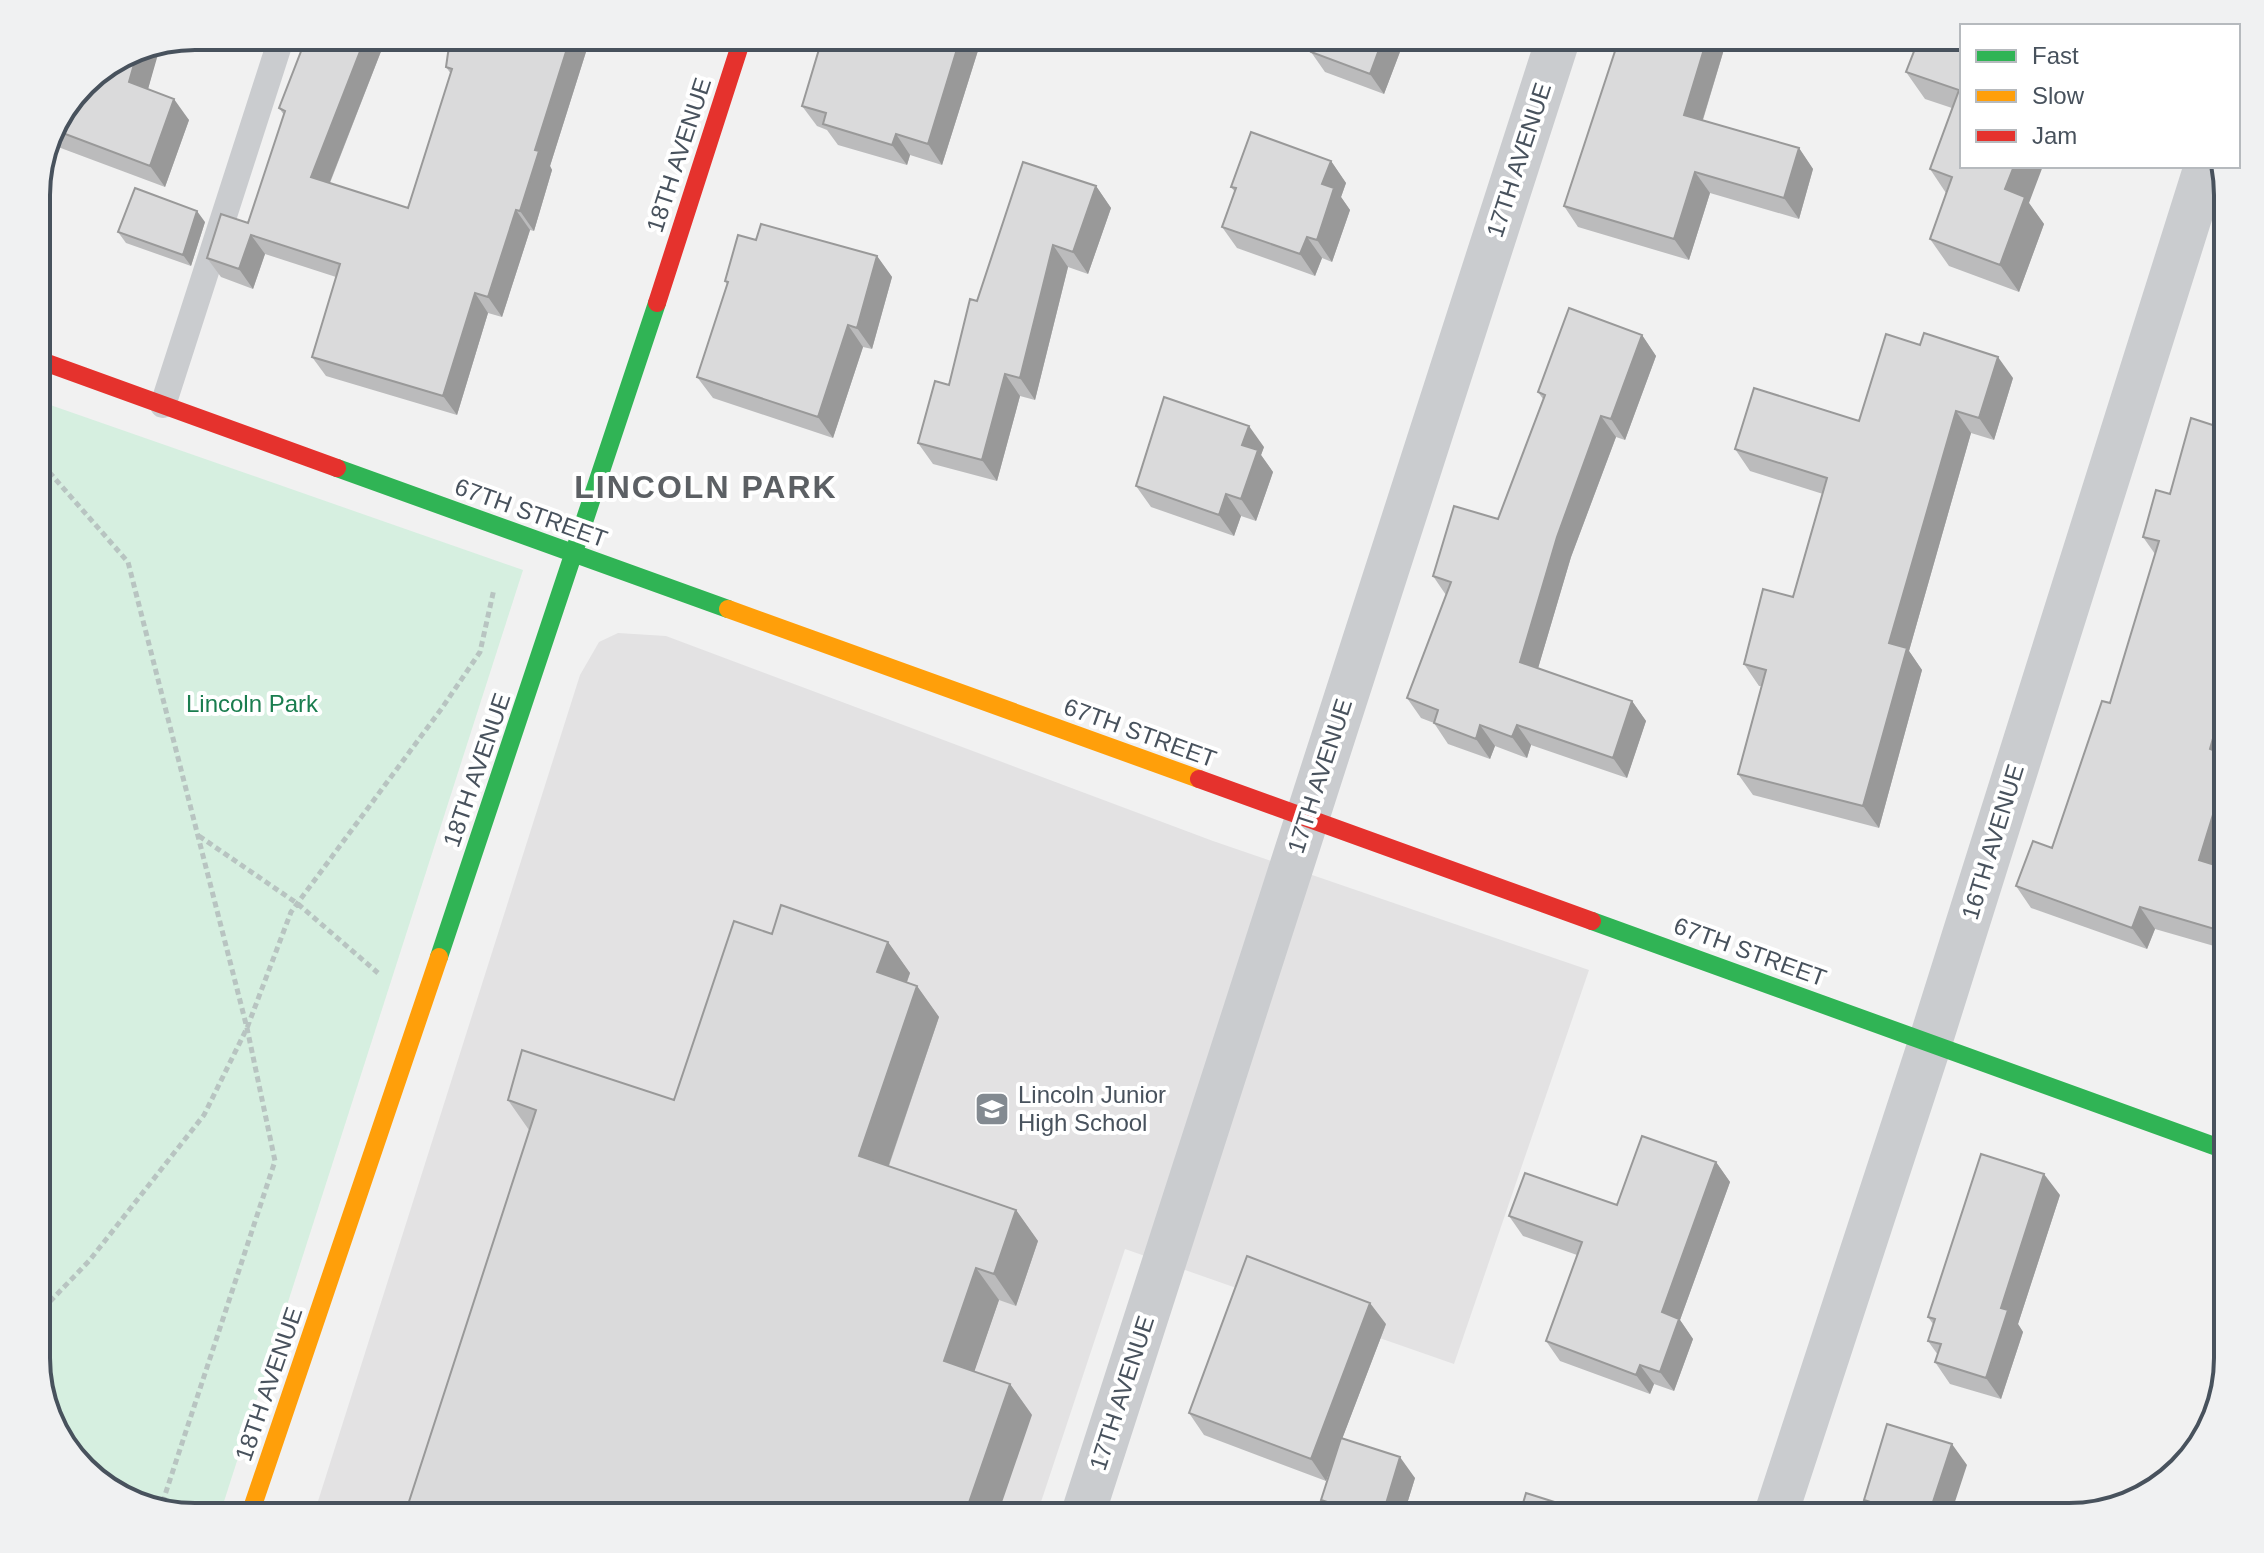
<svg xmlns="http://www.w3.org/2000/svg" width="2264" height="1553" font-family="Arial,sans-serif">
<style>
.education{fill:#e3e2e3}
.green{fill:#d6efe0}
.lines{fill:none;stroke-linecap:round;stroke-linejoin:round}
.path{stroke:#b8c4c1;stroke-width:5;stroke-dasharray:6 4;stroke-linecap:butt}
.lane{stroke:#cacccf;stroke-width:26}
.street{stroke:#cacccf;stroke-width:44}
.fast{stroke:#30b455;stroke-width:18}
.slow{stroke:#ff9f0a;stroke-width:18}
.jam{stroke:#e5322d;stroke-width:18}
.wall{fill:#bbbbbc}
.shaded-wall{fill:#999}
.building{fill:#dadadb;stroke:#999;stroke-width:2}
.labels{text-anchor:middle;stroke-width:8;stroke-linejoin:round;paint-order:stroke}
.street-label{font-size:24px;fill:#48525d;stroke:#fff}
.park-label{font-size:24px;fill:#1a7d4f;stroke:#fff}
.poi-label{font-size:24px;fill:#48525d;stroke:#fff;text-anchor:start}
.district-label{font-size:32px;font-weight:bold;letter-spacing:2px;fill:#5c6064;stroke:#fff}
.rim{fill:none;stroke:#48525d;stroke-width:4}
</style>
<rect width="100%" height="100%" fill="#f1f1f1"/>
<!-- education -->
<path class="education" d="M618 633 666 636 1213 841 1589 970 1454 1364 1125 1249 1036 1517H313L580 675 599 642Z"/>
<!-- green -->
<path class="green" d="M36 400 523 570 219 1517H195L106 1490 57 1437 36 1368Z"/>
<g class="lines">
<!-- path -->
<path class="path" d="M36 457 128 562 247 1028 275 1161 161 1507
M199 836 298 904 378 973
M36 1316 89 1261 204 1115 247 1028 291 912 442 708 480 652 494 589"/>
<!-- lane -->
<path class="lane" d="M163 405 282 36"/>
<!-- street -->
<path class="street" d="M1082 1517 1559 36
M1775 1517 1930 1043 2206 166"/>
<!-- fast -->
<path class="fast" d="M337 468 728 609
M1592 921 2228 1151
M439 957 657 303"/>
<!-- slow -->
<path class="slow" d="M728 609 1199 779
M249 1517 439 957"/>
<!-- jam -->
<path class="jam" d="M657 303 743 36
M36 359 337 468
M1199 779 1592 921"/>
</g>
<!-- wall -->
<path class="wall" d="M307 36H387L330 183 408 208 451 74 446 67 453 36H591L550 166 552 170 534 231 530 230 502 317 488 313 457 415 326 376 312 357 336 277 265 254 253 289 221 277 207 258 248 223 284 115 279 108Z
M820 36H977L981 41 942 165 910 155 907 165 838 145 827 130 817 126 802 106 822 38Z
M1406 36 1384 94 1325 72 1311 52Z
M1620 36H1728L1703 120 1799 148 1813 169 1799 219 1710 193 1689 260 1578 227 1564 206Z
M1962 36 2029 203 2044 224 2019 292 1949 266 1930 239 1946 193 1930 169 1952 108 1925 99 1906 72Z
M160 43 148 89 189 120 165 187 50 144 36 186 48 134 83 82 135 48Z
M1331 161 1346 183 1341 197 1350 210 1332 262 1322 258 1315 276 1237 248 1222 227 1235 192 1231 187Z
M1096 186 1111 208 1088 274 1068 267 1035 400 1020 396 997 481 933 464 918 443 949 385Z
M205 222 191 266 126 243 118 232Z
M756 240 877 256 892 277 872 349 863 347 833 438 713 398 697 377 727 284 725 281Z
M1642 335 1656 356 1625 440 1616 437 1571 557 1538 668 1632 701 1646 721 1627 778 1531 745 1527 758 1495 746 1490 759 1448 744 1434 723 1421 718 1407 698 1446 595 1433 576 1498 519 1543 399 1538 392Z
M2013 378 1994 440 1971 433 1909 651 1922 670 1879 828 1753 795 1738 774 1762 686H1759L1744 664 1793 597 1823 494 1750 471 1735 449 1859 421Z
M2228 430V837L2219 866 2228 869V950L2155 929 2147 949 2031 908 2016 886 2052 848 2110 703 2155 554 2143 537 2170 494Z
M1264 447 1261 455 1273 472 1256 521 1241 516 1234 536 1151 507 1136 486Z
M772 934 888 942 910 973 907 982 917 986 939 1017 889 1166 1016 1210 1038 1241 1016 1306 999 1300 974 1371 1010 1384 1032 1415 529 1130 508 1100H674Z
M1716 1162 1730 1182 1680 1320 1693 1339 1674 1391 1654 1384 1650 1394 1560 1361 1546 1341 1577 1255 1523 1236 1509 1216 1617 1205Z
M2060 1195 2018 1324 2023 1332 2001 1399 1950 1384 1935 1362 1938 1355 1928 1341 1933 1324 1928 1317Z
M1386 1324 1342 1439 1415 1478 1403 1517H1332L1321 1500 1332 1465 1326 1481 1204 1435 1189 1413Z"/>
<!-- shaded-wall -->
<path class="shaded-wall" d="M366 36H387L324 197 311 177Z
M571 36H591L550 166 552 170 534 231 520 211 535 150Z
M961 36H977L981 41 942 165 928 144Z
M1384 36H1406L1384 94 1370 74Z
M1708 36H1728L1698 135 1684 115Z
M160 43 161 44 144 103 129 82 139 47Z
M174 99 189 120 165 187 150 166Z
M896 134 910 155 907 165 892 145Z
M47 139 50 144 36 186V185Z
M1799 148 1813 169 1799 219 1784 198Z
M1331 161 1346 183 1341 197 1350 210 1332 262 1317 240 1322 184Z
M2014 166H2043L2029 203 2044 224 2019 292 2000 265 2005 189Z
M1695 172 1710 193 1689 260 1674 239Z
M1096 186 1111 208 1088 274 1073 252Z
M516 210 530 230 502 317 488 297Z
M197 211 205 222 191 266 183 255Z
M251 235 265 254 253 289 239 269Z
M1307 237 1322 258 1315 276 1300 254Z
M1053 245 1068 267 1035 400 1020 378Z
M877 256 892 277 872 349 857 328Z
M475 293 488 313 457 415 443 396Z
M848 325 863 347 833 438 818 417Z
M1642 335 1656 356 1625 440 1611 419Z
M1998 357 2013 378 1994 440 1979 418Z
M1005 374 1020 396 997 481 982 460Z
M1956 411 1971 433 1909 651 1922 670 1879 828 1863 806 1889 643Z
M1601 416 1616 437 1571 557 1534 682 1520 662 1557 537Z
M1249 426 1264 447 1261 455 1273 472 1256 521 1241 499 1242 445Z
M1226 494 1241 516 1234 536 1219 515Z
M2228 686V760L2210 749Z
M1632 701 1646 721 1627 778 1613 758Z
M1480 725 1495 746 1490 759 1476 739Z
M1517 725 1531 745 1527 758 1512 737Z
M2228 766V837L2214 882 2199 860Z
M2140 907 2155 929 2147 949 2132 928Z
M888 942 910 973 899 1004 877 972Z
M917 986 939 1017 881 1188 859 1156Z
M1716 1162 1730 1182 1680 1320 1693 1339 1674 1391 1660 1372 1662 1312Z
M2044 1174 2060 1195 2018 1324 2023 1332 2001 1399 1986 1378 2001 1308Z
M1016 1210 1038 1241 1016 1306 994 1274Z
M976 1268 999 1300 967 1393 944 1361Z
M1370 1303 1386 1324 1326 1481 1311 1459Z
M1640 1365 1654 1384 1650 1394 1636 1375Z
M1010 1384 1032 1415 997 1517H964Z
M1952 1444 1967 1465 1950 1517H1928Z
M1400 1457 1415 1478 1403 1517H1382Z"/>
<!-- building -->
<path class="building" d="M307 36H366L311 177 408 208 452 69 446 67 448 53 453 36H571L535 150 539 151 520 211 516 210 488 297 475 293 443 396 312 357 340 264 251 235 239 269 207 258 221 214 248 223 285 111 279 108Z
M823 36H961L928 144 896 134 892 145 823 124 826 113 802 106Z
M1317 36H1384L1370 74 1311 52Z
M1620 36H1708L1684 115 1799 148 1784 198 1695 172 1674 239 1564 206Z
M1920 36H1962V166H2014L2005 189 2025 197 2000 265 1930 239 1952 177 1930 169 1959 90 1906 72Z
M139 47 129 82 174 99 150 166 52 129 83 82 135 48Z
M1251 132 1331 161 1322 184 1334 188 1317 240 1307 237 1300 254 1222 227 1236 188 1231 187Z
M1023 162 1096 186 1073 252 1053 245 1020 378 1005 374 982 460 918 443 935 381 949 385 970 299 977 301Z
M135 188 197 211 183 255 118 232Z
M761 224 877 256 857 328 848 325 818 417 697 377 728 282 725 281 738 235 756 240Z
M1569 308 1642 335 1611 419 1601 416 1557 537 1520 662 1632 701 1613 758 1517 725 1512 737 1480 725 1476 739 1434 723 1438 710 1407 698 1451 582 1433 576 1454 506 1498 519 1545 395 1538 392Z
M1924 333 1998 357 1979 418 1956 411 1889 643 1907 648 1863 806 1738 774 1766 670 1744 664 1763 589 1793 597 1827 478 1735 449 1754 388 1859 421 1886 334 1920 345Z
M1164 397 1249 426 1242 445 1258 450 1241 499 1226 494 1219 515 1136 486Z
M2191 418 2228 430V686L2210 749 2228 756V766L2199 860 2228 869V933L2140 907 2132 928 2016 886 2033 841 2052 848 2102 701 2110 703 2159 541 2143 537 2156 490 2170 494Z
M781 905 888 942 877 972 917 986 859 1156 1016 1210 994 1274 976 1268 944 1361 1010 1384 964 1517H404L536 1110 508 1100 522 1050 674 1100 734 921 772 934Z
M1642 1136 1716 1162 1662 1312 1679 1319 1660 1372 1640 1365 1636 1375 1546 1341 1582 1242 1509 1216 1525 1173 1617 1205Z
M1981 1154 2044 1174 2001 1308 2008 1310 1986 1378 1935 1362 1941 1344 1928 1341 1935 1319 1928 1317Z
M1247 1256 1370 1303 1311 1459 1189 1413Z
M1887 1424 1952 1444 1928 1517H1865L1870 1502 1864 1500Z
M1341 1438 1400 1457 1382 1517H1374L1321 1500Z
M1526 1493 1602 1517H1519Z"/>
<!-- icons -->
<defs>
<g id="school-square" transform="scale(1.8)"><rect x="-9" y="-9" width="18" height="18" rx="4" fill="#838a91" stroke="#fff"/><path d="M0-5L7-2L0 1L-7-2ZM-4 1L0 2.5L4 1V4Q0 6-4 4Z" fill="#fff"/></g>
</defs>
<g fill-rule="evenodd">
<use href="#school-square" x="992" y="1109"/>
</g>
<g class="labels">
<!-- street labels -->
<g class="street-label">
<text transform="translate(679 155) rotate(-72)" y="8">18TH AVENUE</text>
<text transform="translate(1519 160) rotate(-72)" y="8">17TH AVENUE</text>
<text transform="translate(531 513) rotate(20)" y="8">67TH STREET</text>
<text transform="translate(1140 733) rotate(20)" y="8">67TH STREET</text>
<text transform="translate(477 770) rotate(-71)" y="8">18TH AVENUE</text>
<text transform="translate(1320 776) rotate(-72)" y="8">17TH AVENUE</text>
<text transform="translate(1993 842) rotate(-73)" y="8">16TH AVENUE</text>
<text transform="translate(1750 952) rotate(20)" y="8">67TH STREET</text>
<text transform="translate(269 1384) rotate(-71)" y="8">18TH AVENUE</text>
<text transform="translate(1122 1393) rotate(-72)" y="8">17TH AVENUE</text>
</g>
<!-- park labels -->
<g class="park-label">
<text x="252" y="712">Lincoln Park</text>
</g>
<!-- poi labels -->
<g class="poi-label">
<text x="1018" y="1103">Lincoln Junior<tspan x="1018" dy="28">High School</tspan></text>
</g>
<!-- district labels -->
<g class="district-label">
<text x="706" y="498">LINCOLN PARK</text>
</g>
</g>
<!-- crop -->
<path d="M0 0H2264V1553H0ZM195 50H2069A145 145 0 0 1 2214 195V1358A145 145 0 0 1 2069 1503H195A145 145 0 0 1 50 1358V195A145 145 0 0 1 195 50Z" fill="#f0f1f2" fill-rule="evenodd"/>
<path class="rim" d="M195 50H2069A145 145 0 0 1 2214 195V1358A145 145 0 0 1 2069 1503H195A145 145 0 0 1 50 1358V195A145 145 0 0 1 195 50Z"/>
<!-- legend -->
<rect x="1960" y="24" width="280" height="144" fill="#ffffff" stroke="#b6babe" stroke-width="2"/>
<rect x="1976" y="50" width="40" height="12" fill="#30b455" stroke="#b6babe" stroke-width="2"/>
<text x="2032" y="64" font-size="24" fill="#48525d">Fast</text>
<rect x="1976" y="90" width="40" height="12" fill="#ff9f0a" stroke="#b6babe" stroke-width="2"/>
<text x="2032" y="104" font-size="24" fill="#48525d">Slow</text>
<rect x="1976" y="130" width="40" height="12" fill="#e5322d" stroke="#b6babe" stroke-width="2"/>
<text x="2032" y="144" font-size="24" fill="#48525d">Jam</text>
</svg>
